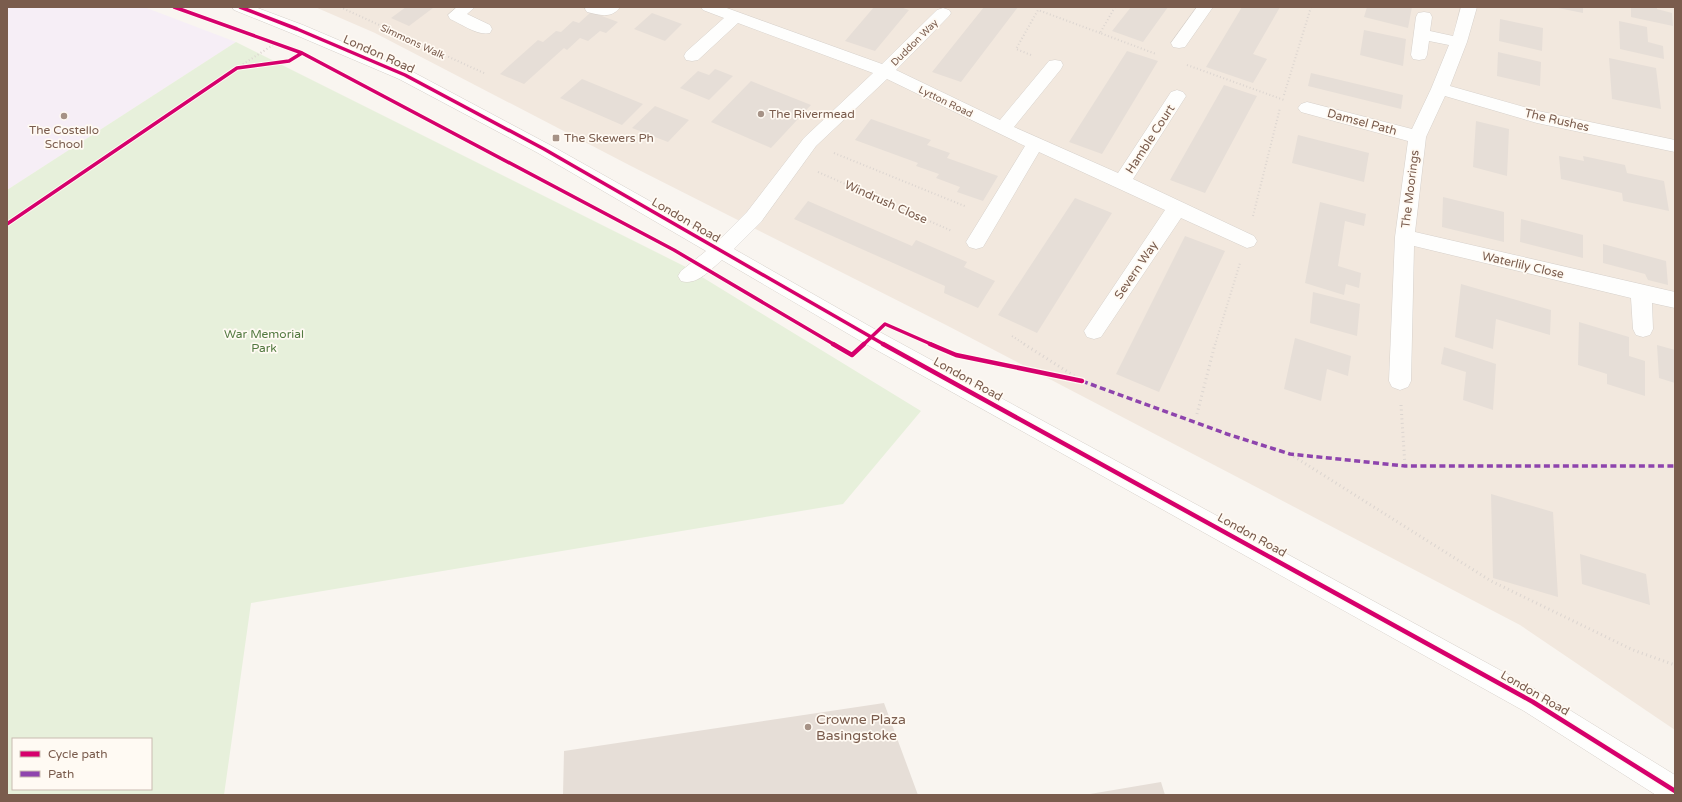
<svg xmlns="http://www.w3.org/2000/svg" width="1682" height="802" font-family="'Varela Round',sans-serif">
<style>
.residential{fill:#f2e8de}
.education{fill:#f6eef6}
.green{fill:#e7f0db;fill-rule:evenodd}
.building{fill:#e6ded7}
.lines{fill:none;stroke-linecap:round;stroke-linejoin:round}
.minor-casing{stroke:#d7d1cb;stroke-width:1}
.path-far1{stroke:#dcd5d0;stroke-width:2;stroke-dasharray:1 2.5;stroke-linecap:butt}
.path{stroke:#dcd5d0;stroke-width:3;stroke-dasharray:1 3.5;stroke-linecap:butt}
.minor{fill:#fefefd;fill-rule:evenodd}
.quiet{stroke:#8e44ad;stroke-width:3.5;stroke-dasharray:6 3.5;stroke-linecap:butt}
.cycleway-far1-casing{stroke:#fffaf3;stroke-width:5.5}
.cycleway-casing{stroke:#fffaf3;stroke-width:7}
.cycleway-far1{stroke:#d6006c;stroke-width:3.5}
.cycleway{stroke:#d6006c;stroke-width:4.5}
.poi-dot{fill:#a69286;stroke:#fffaf3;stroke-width:1.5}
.labels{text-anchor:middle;stroke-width:3.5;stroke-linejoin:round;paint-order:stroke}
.far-street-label{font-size:10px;fill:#7a5c4d;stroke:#fffaf3}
.street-label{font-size:12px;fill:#7a5c4d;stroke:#fffaf3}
.poi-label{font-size:12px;fill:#7a5c4d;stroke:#fffaf3;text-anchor:start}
.park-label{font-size:12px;fill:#537a41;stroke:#fffaf3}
.near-poi-label{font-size:14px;fill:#7a5c4d;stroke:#fffaf3;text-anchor:start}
</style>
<rect width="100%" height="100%" fill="#f9f5f0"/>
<!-- residential -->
<path class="residential" d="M315 7H1675V730L1520 625 948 326 629 165 375 33Z"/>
<!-- education -->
<path class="education" d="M7 7H144L236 42 7 190Z"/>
<!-- green -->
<path class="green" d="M236 42 684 266 921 411 843 504 251 603 224 795H7V190ZM13 739H151V789H13Z"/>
<!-- building -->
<path class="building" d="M406 7H430L433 8 409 26 391 18Z
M874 7H900L909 10 875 51 845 41Z
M984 7H1018L961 82 932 72Z
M1131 7H1168L1143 42 1112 31Z
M1242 7H1280L1253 54 1267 59 1253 83 1206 67Z
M1367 7H1412L1408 28 1364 17Z
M1558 7H1583V13L1558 8Z
M1631 7H1657V9L1672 13 1673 26 1631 17Z
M591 12 618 22 606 33 600 31 588 41 580 38 567 50 564 48 524 84 500 74 538 40 543 42 556 31 561 32 573 21 579 23Z
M652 13 682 24 665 41 634 29Z
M1500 19 1543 28 1542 51 1499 41Z
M1619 21 1647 27 1648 42 1663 46 1664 59 1620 49Z
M1364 30 1406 39 1403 66 1360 55Z
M1127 51 1158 61 1102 154 1069 142Z
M1498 52 1541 62 1540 86 1497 76Z
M1609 58 1656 68 1661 109 1612 99Z
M715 69 733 76 709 100 680 88 698 71 709 75Z
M1311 73 1403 95 1401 109 1308 86Z
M582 79 643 104 622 125 560 98Z
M751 81 811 105 771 148 711 122Z
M1224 85 1257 96 1205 193 1170 180Z
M655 106 689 120 668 142 632 128Z
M871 119 931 140 927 145 950 153 947 158 998 176 983 201 957 192 960 187 936 178 939 174 916 166 918 163 855 140Z
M1476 121 1509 129 1507 176 1473 167Z
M1298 135 1369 153 1364 182 1292 163Z
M1559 156 1584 161 1583 156 1625 165 1627 173 1664 181 1669 211 1623 201 1622 193 1561 179Z
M1443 197 1504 212V242L1442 227Z
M1075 198 1112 213 1037 333 998 315Z
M808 201 912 246 916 240 967 262 964 267 995 281 978 308 944 293 945 286 794 219Z
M1320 202 1366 214 1364 226 1345 221 1338 266 1361 273 1359 288 1346 284 1344 295 1305 283Z
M1521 219 1583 235V258L1520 242Z
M1185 236 1225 251 1159 392 1116 374Z
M1603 244 1666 261 1668 285 1648 280 1645 274 1603 263Z
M1461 284 1551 310 1550 335 1496 319 1493 349 1455 337Z
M1313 292 1360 304 1357 336 1310 323Z
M1579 322 1629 337V356L1645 361V396L1607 384V374L1578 365Z
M1295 338 1351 356 1348 376 1327 369 1321 401 1284 389Z
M1657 345 1675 350V383L1659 378Z
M1444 347 1496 364 1493 410 1463 400 1466 372 1441 364Z
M1491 494 1553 512 1558 597 1493 578Z
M1580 554 1646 574 1650 605 1582 584Z
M884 703 918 795H563L564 751Z
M1161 782 1165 795H1090V794Z"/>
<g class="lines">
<!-- minor casing -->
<g class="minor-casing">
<path id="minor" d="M232 7H255L303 25 411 71 550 145 719 240 747 212 804 138 873 73 738 23 698 60 692 61 686 60 684 56 686 52 724 18 703 10 701 7H724L882 64 937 10 943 8 949 10 951 13 949 16 896 70 1000 120 1049 61 1055 60 1061 61 1063 65 1061 69 1014 127 1118 173 1171 92 1177 90 1183 92 1186 96 1133 179 1254 236 1257 241 1254 246 1247 248 1181 218 1101 337 1094 339 1087 337 1084 331 1165 210 1039 152 983 247 976 249 969 247 966 242 1025 146 887 79 816 146 761 222 734 249 878 331 1542 693 1675 775V795H1656L1524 711 864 343 722 260C710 270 697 286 681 281L678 276 681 271 706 251 538 153 399 79 291 33 234 10Z
M457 7H475L467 14 490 25 492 29 490 33C477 36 462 24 450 19L448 15Z
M586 7H620C612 19 599 15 587 12L585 9Z
M1197 7H1213L1185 47 1179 48 1173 47 1171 43Z
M1461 7H1477L1467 42 1450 86 1538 111 1675 140V152L1537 123 1445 96 1426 137 1415 232 1675 292V308L1652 303 1653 329 1650 335 1643 337 1636 335 1633 329 1631 298 1414 246 1411 381 1408 387 1400 390 1392 387 1389 381 1395 237 1408 141 1301 112 1298 108 1301 104 1307 102 1412 129 1431 89 1449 45 1429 41 1427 55 1425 59 1419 60 1413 59 1411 55 1416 17 1418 13 1424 12 1430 13 1432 17 1430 31 1453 36Z"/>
</g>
<!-- path-far1 -->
<path class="path-far1" d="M340 7 486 74
M1115 7 1100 33 1156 54
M1031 55 1016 49 1038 10 1100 33
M1187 65 1284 100
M237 68 273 45
M1284 95 1311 7
M834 153 967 207
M818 172 952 231
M1253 216 1280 108
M1012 336 1026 345
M1215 345 1240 263"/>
<!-- path -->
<path class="path" d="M1024 344 1082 381
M1401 405 1405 466
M1197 414 1215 344
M1290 454 1491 581 1633 650 1675 665"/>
<!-- minor -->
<use href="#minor" class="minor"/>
<!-- quiet -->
<path class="quiet" d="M1082 381 1227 434 1290 454 1405 466H1675"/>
<!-- cycleway-far1 casing -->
<g class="cycleway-far1-casing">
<path id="cycleway-far1" d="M174 7 302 53 674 250 835 345
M240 7 297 29 405 75 544 149 885 345
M7 224 237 68 289 61 302 53
M863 345 885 324 933 345"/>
</g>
<!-- cycleway casing -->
<g class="cycleway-casing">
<path id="cycleway" d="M833 344 852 355 864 344
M883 344 1533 702 1675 791
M930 344 956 355 1082 381"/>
</g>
<!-- cycleway-far1 -->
<use href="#cycleway-far1" class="cycleway-far1"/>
<!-- cycleway -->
<use href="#cycleway" class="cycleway"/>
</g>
<!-- markers -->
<g class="poi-dot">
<circle cx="761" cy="114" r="4"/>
<circle cx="64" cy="116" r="4"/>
<rect x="552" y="134" width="8" height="8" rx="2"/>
<circle cx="808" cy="727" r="4"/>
</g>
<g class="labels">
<!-- far-street labels -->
<g class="far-street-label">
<text transform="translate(413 41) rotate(25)" y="4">Simmons Walk</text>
<text transform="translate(914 42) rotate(-45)" y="4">Duddon Way</text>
<text transform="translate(946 101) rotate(26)" y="4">Lytton Road</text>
</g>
<!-- street labels -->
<g class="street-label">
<text transform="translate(379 54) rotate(24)" y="4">London Road</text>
<text transform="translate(1557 120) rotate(13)" y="4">The Rushes</text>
<text transform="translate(1362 122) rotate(15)" y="4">Damsel Path</text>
<text transform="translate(1150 139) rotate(-57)" y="4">Hamble Court</text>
<text transform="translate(1410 189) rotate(-83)" y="4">The Moorings</text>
<text transform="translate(886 202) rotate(24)" y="4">Windrush Close</text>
<text transform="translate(686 220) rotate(30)" y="4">London Road</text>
<text transform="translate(1523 265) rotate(13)" y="4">Waterlily Close</text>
<text transform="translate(1136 270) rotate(-56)" y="4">Severn Way</text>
<text transform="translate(968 379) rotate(29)" y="4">London Road</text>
<text transform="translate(1252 535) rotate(29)" y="4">London Road</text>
<text transform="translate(1535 693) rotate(30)" y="4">London Road</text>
</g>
<!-- poi labels -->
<g class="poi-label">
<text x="769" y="118">The Rivermead</text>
<text x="64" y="134" text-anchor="middle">The Costello<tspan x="64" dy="14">School</tspan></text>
<text x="564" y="142">The Skewers Ph</text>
</g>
<!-- park labels -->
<g class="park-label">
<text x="264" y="338">War Memorial<tspan x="264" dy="14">Park</tspan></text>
</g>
<!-- near-poi labels -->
<g class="near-poi-label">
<text x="816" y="724">Crowne Plaza<tspan x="816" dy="16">Basingstoke</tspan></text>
</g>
</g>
<!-- border -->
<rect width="1682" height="802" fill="none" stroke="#7a5c4d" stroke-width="16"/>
<!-- legend -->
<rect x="12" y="738" width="140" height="52" fill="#fffaf3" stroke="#cabbb1"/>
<rect x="20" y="751" width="20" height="6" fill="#d6006c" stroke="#cabbb1"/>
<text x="48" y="758" font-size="12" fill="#7a5c4d">Cycle path</text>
<rect x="20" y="771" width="20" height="6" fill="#8e44ad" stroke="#cabbb1"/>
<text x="48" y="778" font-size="12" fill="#7a5c4d">Path</text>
</svg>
